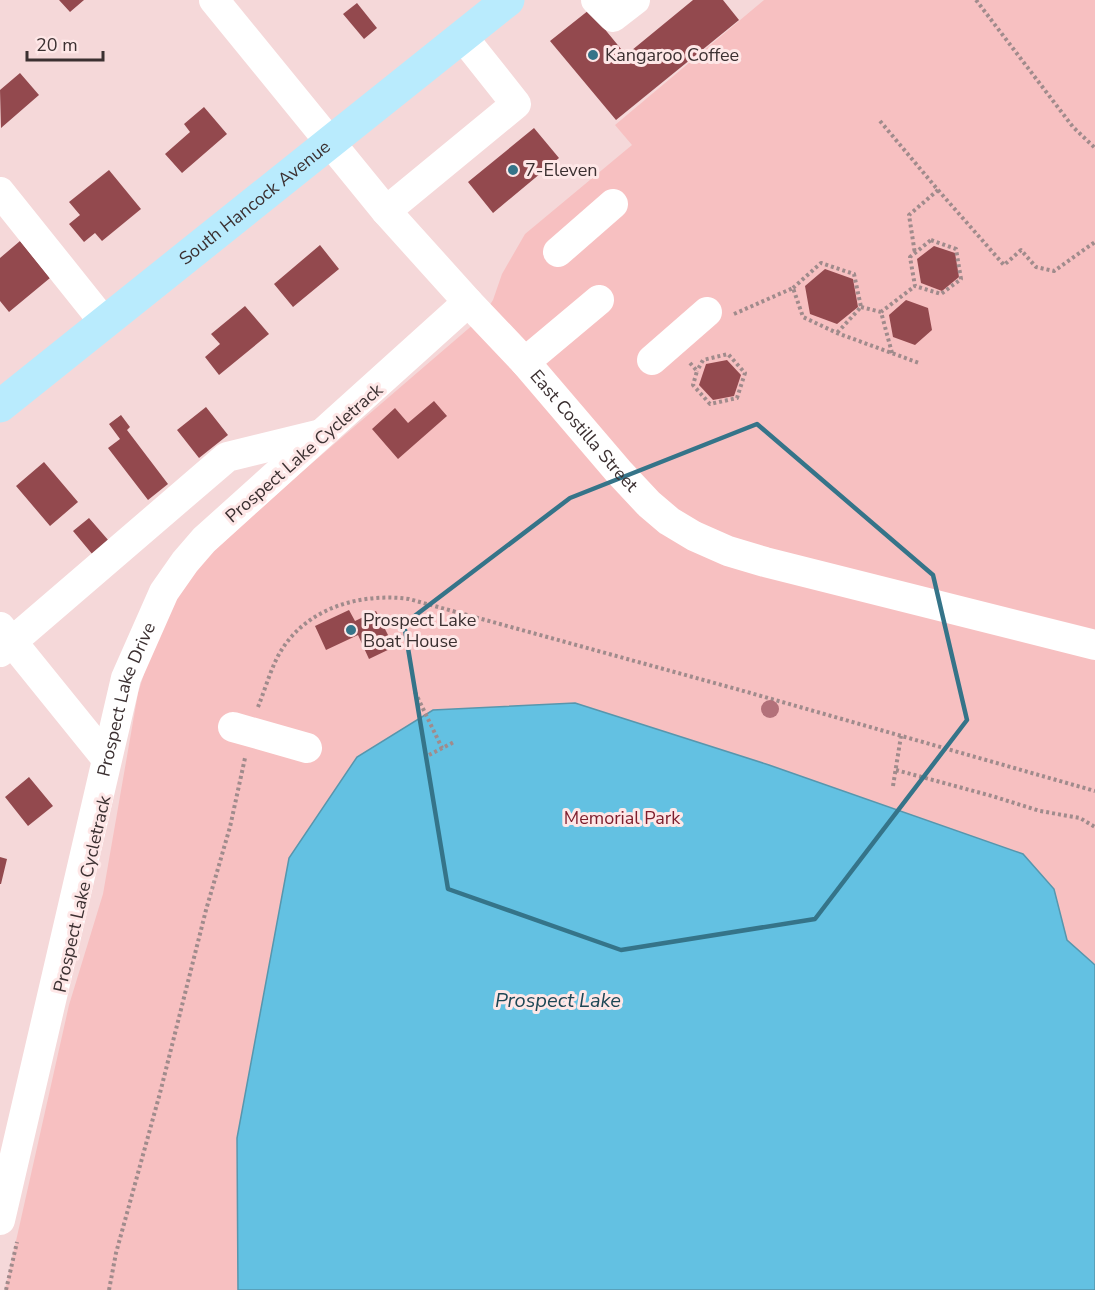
<svg xmlns="http://www.w3.org/2000/svg" width="1095" height="1290" font-family="'Nunito Sans',sans-serif">
<style>
.green{fill:#f7c0c1}
.water{fill:#63c1e2;stroke:#5796ad;stroke-width:1.5}
.building{fill:#93494e}
.lines{fill:none;stroke-linecap:round;stroke-linejoin:round}
.path{stroke:#a08b8c;stroke-width:4;stroke-dasharray:3 3;stroke-linecap:butt}
.minor{stroke:#fff;stroke-width:30}
.major{stroke:#b9ebfd;stroke-width:33}
.tree{fill:#b3717a}
.marked{fill:none;stroke:#357489;stroke-width:4.5;stroke-linejoin:round}
.poi-dot{fill:#357489;stroke:#fee7e7;stroke-width:2}
.labels{text-anchor:middle;stroke-width:6;stroke-linejoin:round;paint-order:stroke}
.poi-label{font-size:18px;fill:#3b3031;stroke:#fee7e7;text-anchor:start}
.street-label{font-size:18px;fill:#3b3031;stroke:#fee7e7}
.park-label{font-size:18px;fill:#7d1d2c;stroke:#fee7e7}
.water-label{font-size:20px;font-style:italic;fill:#1d4755;stroke:#fee7e7}
</style>
<rect width="100%" height="100%" fill="#f5d8d9"/>
<!-- green -->
<path class="green" d="M764 0H1095V1290H5L69 1005 103 894 138 693 153 645 167 612 206 558 297 476 482 317 493 300 502 274 525 234 632 145 615 125Z"/>
<!-- water -->
<path class="water" d="M575 703 769 765 1023 854 1054 889 1067 940 1095 965V1290H238L237 1138 289 858 357 757 433 710Z"/>
<!-- building -->
<path class="building" d="M59 0H84L70 12Z
M693 0H723L739 20 616 120 550 41 589 10 626 55Z
M357 3 377 28 364 39 343 14Z
M20 73 39 95 1 128 0 90Z
M204 107 227 134 182 173 165 154 190 132 184 124Z
M534 128 559 158 493 213 468 182Z
M109 170 141 209 102 241 95 233 84 242 69 224 80 215 69 202Z
M20 241 50 278 9 312 0 301V258Z
M320 245 339 269 293 307 274 284Z
M934 246 955 253 959 277 942 291 921 283 917 259Z
M825 269 853 279 858 307 837 324 810 314 805 286Z
M906 300 928 308 932 330 915 345 893 337 889 315Z
M245 306 269 334 219 375 205 357 220 344 211 334Z
M727 360 741 375 734 396 713 400 699 385 706 364Z
M434 401 447 416 398 459 372 429 395 408 408 423Z
M206 407 228 435 199 458 177 430Z
M121 415 130 427 127 430 168 484 148 500 108 448 120 439 109 424Z
M44 462 78 502 50 526 16 486Z
M89 518 109 541 93 555 73 531Z
M349 610 355 621 376 611 394 647 369 659 358 635 326 650 315 626Z
M29 777 53 806 28 826 5 797Z
M0 857 7 859 1 884H0Z"/>
<g class="lines">
<!-- path -->
<path class="path" d="M976 0 1073 127 1095 148
M880 121 938 190 909 215 915 254
M938 190 1004 265 1021 250 1036 267 1054 271 1095 242
M931 240 956 249 961 279 941 294 915 286 910 257Z
M793 288 821 263 854 274 861 307 837 333
M861 307 881 312
M734 314 793 288 803 317 837 333 919 363
M892 353 881 312 915 286
M690 363 697 371 693 385 710 404 737 398 745 373 728 354 703 360 697 371
M415 692 442 748
M258 707C264 692 269 675 276 660 300 610 357 592 409 599L740 690 1095 791
M429 755 454 742
M896 770 992 796 1040 811 1080 818 1095 827
M893 786 901 736
M6 1290 17 1242
M109 1290 116 1253 160 1093 206 910 230 827 245 758"/>
<!-- minor -->
<g class="minor">
<path id="s1" d="M214 0 386 211 468 302 525 362 619 472 649 504 669 521 694 536 728 551 765 562 1095 645"/>
<path d="M596 0 613 17 635 0"/>
<path d="M0 192 104 322"/>
<path d="M386 211 516 104 462 36"/>
<path d="M558 252 613 204"/>
<path d="M652 360 707 312"/>
<path d="M525 362 599 300"/>
<path d="M0 627 106 758"/>
<path d="M0 652 227 457 321 434"/>
<path d="M233 727 307 748"/>
<path id="s2" d="M0 1220 126 678 164 592 185 562 204 540 468 302"/>
</g>
<!-- major -->
<path class="major" id="s3" d="M0 406 508 0"/>
</g>
<!-- trees -->
<circle class="tree" cx="770" cy="709" r="9"/>
<!-- marked area -->
<path class="marked" d="M757 424 933 575 967 720 815 919 621 950 448 889 404 624 570 498Z"/>
<!-- markers -->
<g class="poi-dot">
<circle cx="593" cy="55" r="6"/>
<circle cx="513" cy="170" r="6"/>
<circle cx="351" cy="630" r="6"/>
</g>
<g class="labels">
<!-- poi labels -->
<g class="poi-label">
<text x="605" y="61">Kangaroo Coffee</text>
<text x="525" y="176">7-Eleven</text>
<text x="363" y="626">Prospect Lake<tspan x="363" dy="21">Boat House</tspan></text>
</g>
<!-- street labels -->
<g class="street-label">
<text dy="6" stroke="none"><textPath href="#s3" startOffset="326">South Hancock Avenue</textPath></text>
<text dy="6" stroke="none"><textPath href="#s1" startOffset="568">East Costilla Street</textPath></text>
<text transform="translate(304 453) rotate(-41)" y="6">Prospect Lake Cycletrack</text>
<text dy="6" stroke="none"><textPath href="#s2" startOffset="536">Prospect Lake Drive</textPath></text>
<text transform="translate(82 894) rotate(-77)" y="6">Prospect Lake Cycletrack</text>
</g>
<!-- park labels -->
<g class="park-label">
<text x="622" y="824">Memorial Park</text>
</g>
<!-- water labels -->
<g class="water-label">
<text x="558" y="1007">Prospect Lake</text>
</g>
</g>
<!-- scale -->
<path d="M27 51v9h76v-9" fill="none" stroke="#3b3031" stroke-width="3"/>
<text x="36" y="51" font-size="18" fill="#3b3031" stroke="#fee7e7" stroke-width="4.5" paint-order="stroke">20 m</text>
</svg>
